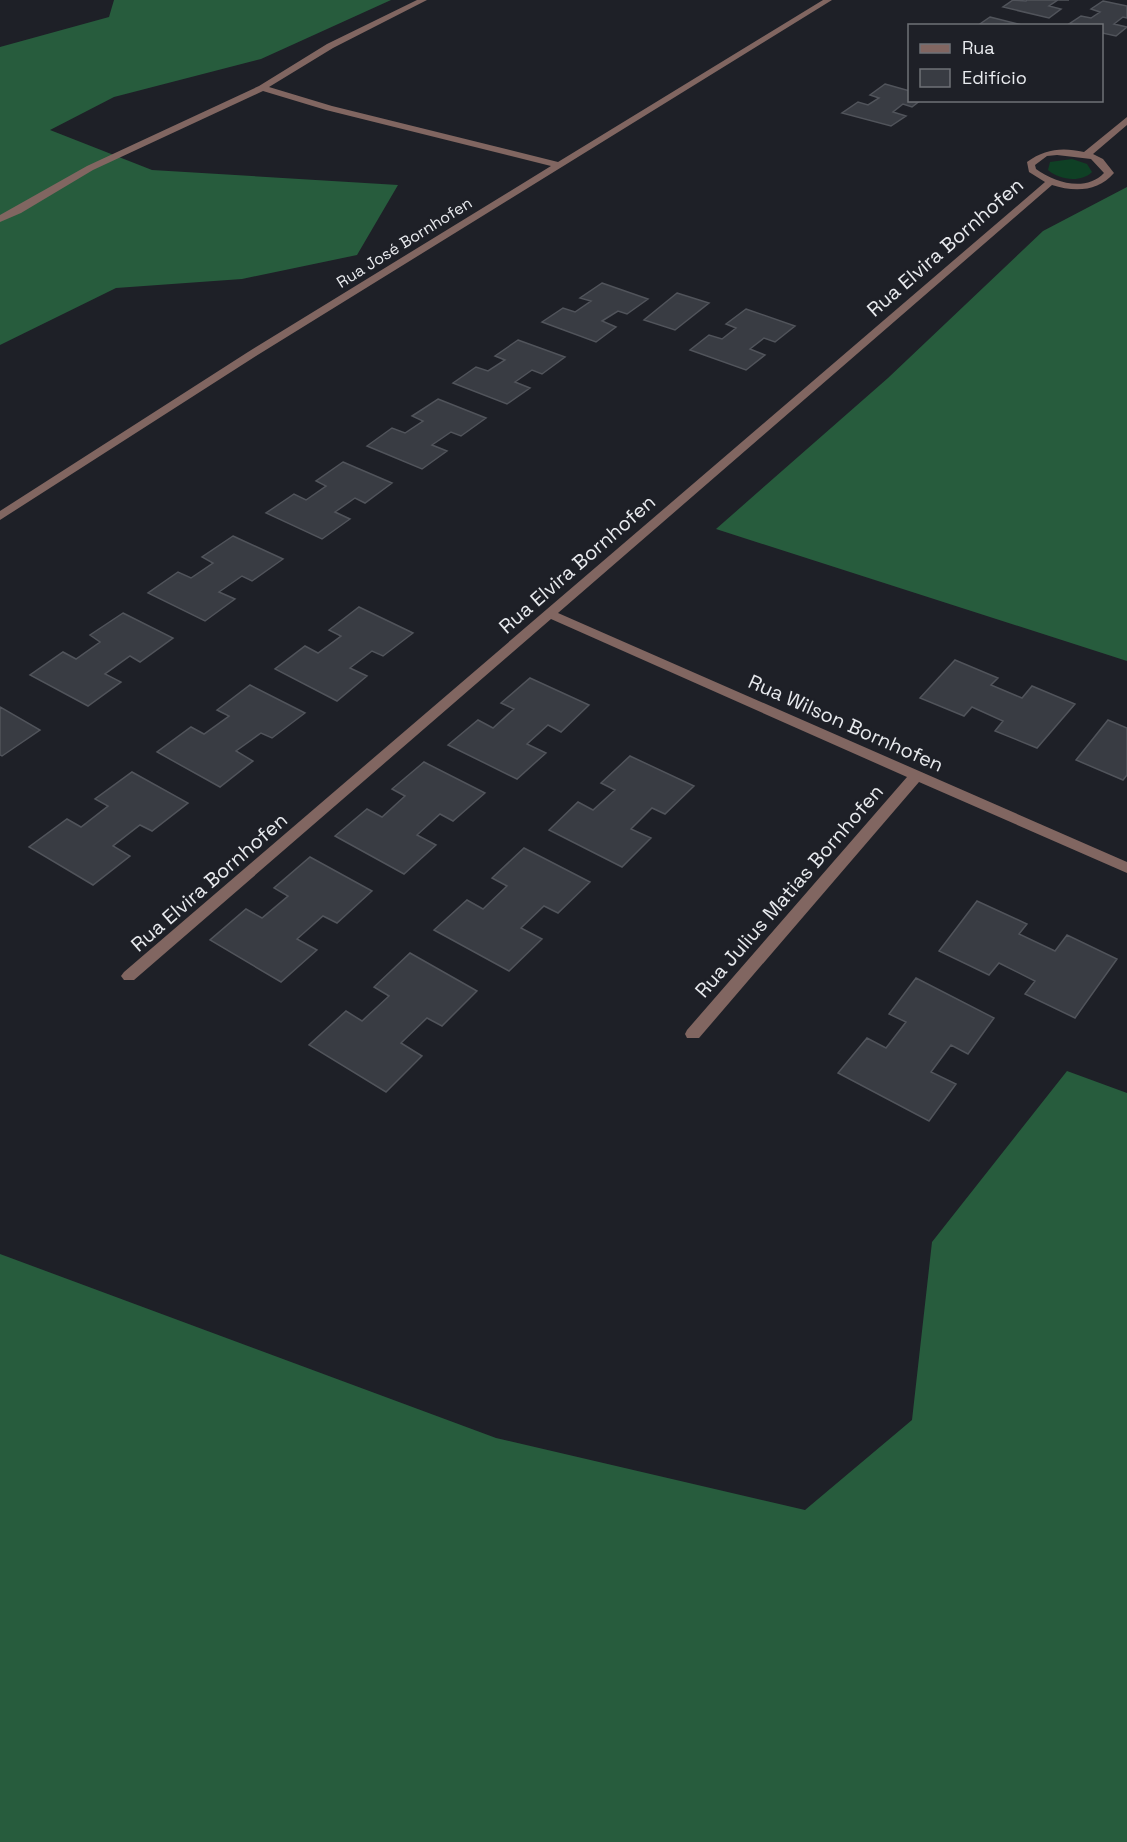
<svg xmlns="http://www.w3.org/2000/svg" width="1127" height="1842" font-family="'Space Grotesk',sans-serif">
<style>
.green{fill:#0f4025}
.forest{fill:#275c3d}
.building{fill:#393c43;stroke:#51545b;stroke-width:1.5}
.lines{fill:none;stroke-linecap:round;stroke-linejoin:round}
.minor{fill:#816661;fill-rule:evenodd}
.labels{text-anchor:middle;stroke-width:4.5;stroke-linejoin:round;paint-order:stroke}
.far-street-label{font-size:16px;fill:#e8eaee;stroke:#1e2027}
.street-label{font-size:20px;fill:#e8eaee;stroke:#1e2027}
</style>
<rect width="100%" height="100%" fill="#1e2027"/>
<!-- green -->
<path class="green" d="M1072 159 1087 164 1092 172C1081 183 1059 180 1048 170L1050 162Z"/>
<!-- forest -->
<path class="forest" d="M114 0H391L261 59 114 97 50 130 152 170 398 185 357 255 242 279 116 288 0 345V47L109 17Z
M1127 187V661L716 529 888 378 1043 231Z
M1067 1071 1127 1093V1842H0V1254L496 1438 805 1510 912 1420 932 1242Z"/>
<!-- building -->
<path class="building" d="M1013 0 1026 1 1027 0H1069H1058L1049 6 1061 9 1049 18 1003 7Z
M1103 1 1127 6V18L1123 17 1114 24 1127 27 1116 36 1102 33V26L1069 24 1081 16 1091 18 1100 12 1091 9Z
M990 17 1026 26H977Z
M885 84 910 91V100H921L912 107 903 104 893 112 906 116 891 126 842 113 858 102 868 105 879 98 870 95Z
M602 283 648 299 627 314 618 311 602 321 616 327 596 342 542 322 563 308 575 312 591 301 580 298Z
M677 293 709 303 675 330 644 320Z
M746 309 795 326 775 342 764 338 750 349 765 355 746 370 690 350 709 335 722 339 736 328 726 324Z
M518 340 565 357 542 374 532 370 515 382 530 388 507 404 453 383 476 367 488 371 505 360 495 356Z
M438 399 486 418 461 436 451 432 432 445 447 451 422 469 367 446 392 428 405 433 423 421 412 416Z
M343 462 392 483 365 503 355 498 335 512 350 519 322 539 266 513 294 494 306 500 326 486 316 481Z
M233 536 283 559 252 581 242 576 219 592 235 599 205 621 148 593 178 572 191 578 213 563 202 557Z
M359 607 413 633 383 656 372 651 350 668 367 676 337 701 275 669 305 646 318 653 341 636 329 630Z
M123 613 173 638 140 662 130 656 105 674 121 682 88 706 30 675 63 652 76 659 100 642 90 635Z
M955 660 998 678 991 685 1022 698 1032 686 1075 704 1037 748 995 731 1003 721 972 707 964 716 920 698Z
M530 678 589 705 561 732 548 725 527 744 546 753 517 779 448 745 478 720 493 728 514 709 501 703Z
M250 685 305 713 272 738 261 733 236 751 253 761 220 787 157 752 191 727 204 734 229 716 217 710Z
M0 707 40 730 2 756 0 755Z
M1108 720 1127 728V775L1123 780 1076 760Z
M630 756 694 786 665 814 652 808 631 829 651 838 622 867 549 830 578 802 593 810 615 790 601 783Z
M424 762 485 793 453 821 440 814 417 835 436 845 404 874 335 836 367 809 382 817 405 796 392 789Z
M132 772 188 803 152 831 140 825 113 846 130 856 93 885 29 847 67 819 81 827 108 806 95 799Z
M524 848 590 882 558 913 544 906 521 928 542 939 509 971 434 930 467 900 483 909 507 886 492 878Z
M310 857 372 891 337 923 323 916 297 939 317 950 281 982 210 940 246 909 262 918 288 896 274 888Z
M977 901 1027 924 1019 934 1055 951 1067 935 1117 959 1075 1018 1025 994 1035 981 999 963 989 975 939 951Z
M410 953 477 991 442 1026 427 1018 401 1043 422 1056 386 1092 309 1045 346 1011 362 1021 389 996 374 987Z
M916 978 994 1018 968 1054 951 1045 931 1072 956 1084 929 1121 838 1073 867 1038 886 1048 906 1022 889 1014Z"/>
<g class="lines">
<!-- minor -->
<path class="minor" d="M417 0H427L333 48 269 87 332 106 558 162 823 0H832L256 356 0 520V511L248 352 551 166 326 110 263 91 93 170 21 213 0 222V215L87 166 259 86 327 44Z
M1127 117V125L1093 154 1103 159 1114 173C1098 192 1074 192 1052 185L558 613 1127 862V873L919 782 699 1038H687L685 1034 687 1030 907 777 551 619 134 980H124L121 976 124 972 1045 182 1029 172 1027 162C1045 149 1062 147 1084 152ZM1057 155 1091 159 1104 173C1086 192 1055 183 1036 169L1035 165 1047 156Z"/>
</g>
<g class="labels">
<!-- far-street labels -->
<g class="far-street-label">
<text transform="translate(404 242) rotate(-32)" y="6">Rua José Bornhofen</text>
</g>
<!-- street labels -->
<g class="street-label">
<text transform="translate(945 247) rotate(-41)" y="7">Rua Elvira Bornhofen</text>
<text transform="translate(577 564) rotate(-41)" y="7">Rua Elvira Bornhofen</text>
<text transform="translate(846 723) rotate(24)" y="7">Rua Wilson Bornhofen</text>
<text transform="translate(209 882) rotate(-41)" y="7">Rua Elvira Bornhofen</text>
<text transform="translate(789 891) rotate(-49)" y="7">Rua Julius Matias Bornhofen</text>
</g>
</g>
<!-- legend -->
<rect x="908" y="24" width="195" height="78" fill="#1e2027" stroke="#6f7177" stroke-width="1.5"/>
<rect x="920" y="44" width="30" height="9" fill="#816661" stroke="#6f7177" stroke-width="1.5"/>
<text x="962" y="54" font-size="18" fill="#e8eaee">Rua</text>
<rect x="920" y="69" width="30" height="18" fill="#393c43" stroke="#6f7177" stroke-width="1.5"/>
<text x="962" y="84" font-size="18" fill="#e8eaee">Edifício</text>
</svg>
